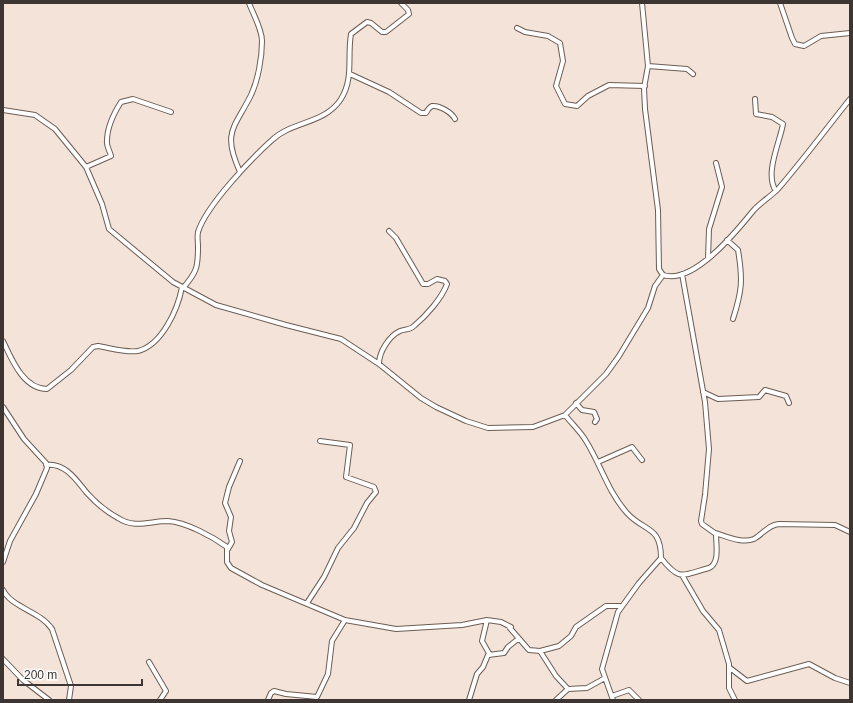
<svg xmlns="http://www.w3.org/2000/svg" width="853" height="703" font-family="Helvetica,sans-serif">
<style>
.lines{fill:none;stroke-linecap:round;stroke-linejoin:round}
.street-casing{stroke:#6b5d54;stroke-width:6}
.street{stroke:#fff;stroke-width:4}
</style>
<rect width="100%" height="100%" fill="#f4e3d8"/>
<g class="lines">
<!-- street casing -->
<g class="street-casing">
<path id="street" d="M642 3 648 66 644 88 645 109 658 210 659 269 663 275C693 285 736 232 753 211 760 203 770 197 778 189 803 160 826 129 850 99
M780 3 792 38 795 44 804 46 821 36 850 33
M517 28 525 32 548 36 560 43 563 61 556 86 565 104 577 106 588 96 609 85 645 86
M648 66 687 69 693 74
M350 74 389 92 421 113H426C427 111 430 107 432 106 440 105 452 113 455 119
M755 99 756 114 772 117 783 124C780 142 764 174 776 191
M3 110 35 115 55 129 86 167 102 204 109 229 173 282 216 305 286 325 341 339 379 364 421 398 436 407 466 421 488 428 533 427 565 415 606 374 619 356 648 308 655 286 663 275
M86 167 111 156C110 151 106 146 107 141 107 127 114 113 121 102L133 99 171 112
M240 172C222 132 234 129 251 95 258 80 262 58 262 41 262 29 253 14 249 3
M727 240 738 250C743 280 742 291 733 319
M708 259 709 229 722 187 716 163
M183 288C197 272 198 267 198 247 198 242 197 237 198 232 206 206 251 159 272 140 292 121 325 124 341 99 354 78 347 57 351 34L367 22 371 23 382 32H386L409 14 408 10 401 3
M3 341C11 358 23 389 47 389L71 370 93 347 98 346C110 348 126 353 138 351 162 345 178 309 182 287
M379 364C379 352 389 336 400 331 405 329 410 330 414 326 426 316 442 298 447 284L445 281 437 279 428 284H423L396 238 389 231
M703 392 718 399 759 397 765 390 786 396 789 403
M576 403 582 410 594 412 597 419 595 422
M3 407 24 439 46 463 47 468 36 494 10 541 3 562
M565 415C572 424 581 432 586 441 601 465 608 492 627 513 644 532 661 525 661 558L639 583 618 612 602 669 613 700
M598 462 632 447 642 460
M46 465C65 462 77 481 87 493 95 502 107 512 118 518 135 529 150 521 168 521 186 522 213 537 227 547V562L231 568 262 585 345 620 396 629 462 625 487 620 501 622 511 627H509L529 650 540 651 556 676 568 689 587 688 605 678
M715 533C726 536 742 544 754 539 763 534 768 525 779 524L835 525 850 532
M228 549 232 542 229 531 231 517 225 503 229 487 240 461
M661 558C680 582 682 575 709 568 720 563 716 545 716 534L702 524 701 521 705 495 709 449 705 402 682 274
M682 575 703 611 719 630 729 664V688L735 700
M3 590C12 608 40 611 52 629L71 686 69 700
M307 603 324 577 338 548 354 528 367 503 376 492 374 487 346 477 350 445 320 441
M487 620 482 641 490 655
M540 651 559 646 571 636 576 627 606 606H620
M3 659 23 680 49 700
M149 662 166 691 160 700
M730 668 747 681 809 664 835 678 850 683
M612 696 629 690 639 700
M268 700 271 693 274 691 286 694 317 697 328 674 332 641 345 620
M469 700 477 674 483 667 488 655 504 653 508 647 518 639
M556 700 568 689"/>
</g>
<!-- street -->
<use href="#street" class="street"/>
</g>
<!-- border -->
<rect width="853" height="703" fill="none" stroke="#3c3531" stroke-width="8"/>
<!-- scale -->
<path d="M18 679v6h124v-6" fill="none" stroke="#3c3531" stroke-width="2"/>
<text x="24" y="679" font-size="12" fill="#3c3531" stroke="#ffffff" stroke-width="3" paint-order="stroke">200 m</text>
</svg>
